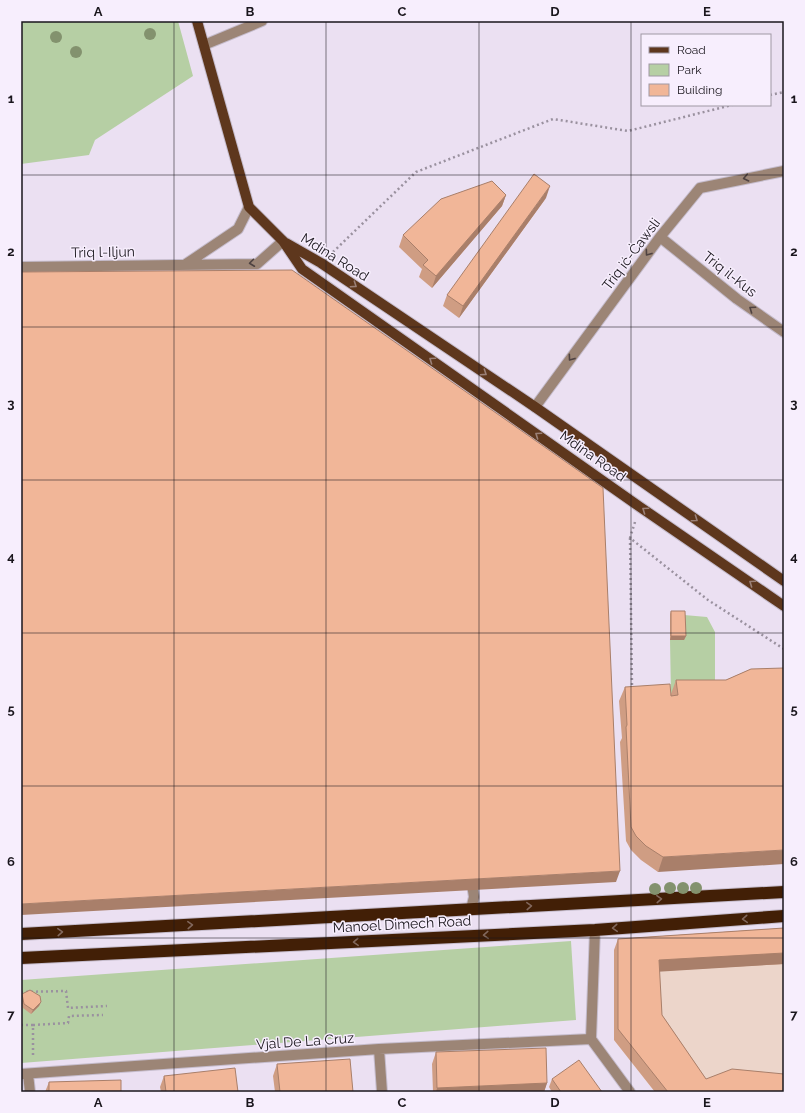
<svg xmlns="http://www.w3.org/2000/svg" width="805" height="1113" font-family="Raleway,sans-serif">
<style>
.education{fill:#ecd5ca}
.green{fill:#b6cfa4}
.lines{fill:none;stroke-linecap:round;stroke-linejoin:round}
.minor-casing{stroke:#c5bccc;stroke-width:12}
.major-casing{stroke:#c5bccc;stroke-width:12}
.highway-casing{stroke:#c5bccc;stroke-width:14}
.path{stroke:#9a919f;stroke-width:2.5;stroke-dasharray:2 3;stroke-linecap:butt}
.minor{stroke:#9c8576;stroke-width:10}
.major{stroke:#5e371d;stroke-width:10}
.highway{stroke:#421f06;stroke-width:12}
.tree{fill:#83926e}
.wall{fill:#cf9d83}
.shaded-wall{fill:#a97f6a}
.building{fill:#f1b698;stroke:#a97f6a}
.oneway{stroke:#4e4241}
.oneway2{stroke:#9b8077}
.oneway3{stroke:#81675c}
.grid{fill:none;stroke:#1a161d;stroke-width:1;stroke-opacity:0.55}
.labels{text-anchor:middle;stroke-width:3;stroke-linejoin:round;paint-order:stroke}
.street-label{font-size:14px;fill:#1a161d;stroke:#f7eefd}
.neatline{fill:none;stroke:#1a161d;stroke-width:1.5}
.grid-label{font-size:13px;text-anchor:middle;font-weight:bold;fill:#1a161d}
</style>
<rect width="100%" height="100%" fill="#ebe0f2"/>
<!-- education -->
<path class="education" d="M784 939V1092H655L614 1040V950Z"/>
<!-- green -->
<path class="green" d="M21 21H178L193 76 95 140 89 155 21 164Z
M684 615 707 617 715 632V695H671L670 640H684Z
M571 941 576 1020 21 1063V980Z"/>
<g class="lines">
<!-- minor casing -->
<g class="minor-casing">
<path id="minor" d="M204 45 262 21
M660 237 737 299 784 332
M186 264 238 229 249 207
M21 267 257 264 283 241
M535 407 660 237 700 188 784 171
M471 909 474 897 471 878
M595 930 591 1039 630 1092
M379 1049 382 1092
M21 1074 379 1049 591 1039
M28 1074 30 1092"/>
</g>
<!-- major casing -->
<g class="major-casing">
<path id="major" d="M197 21 249 207 283 241 302 269 640 507 784 606
M286 243 321 263 535 407 784 581"/>
</g>
<!-- highway casing -->
<g class="highway-casing">
<path id="highway" d="M21 934 784 892
M21 958 595 930 784 916"/>
</g>
<!-- path -->
<path class="path" d="M770 95 784 92
M333 252 416 172 553 119 628 131 732 105
M635 522 630 538 708 600 784 649
M630 538 632 686
M21 992 66 991 68 1008 107 1006
M21 1025H33V1058
M33 1025 68 1023 69 1016 103 1015"/>
<!-- minor -->
<use href="#minor" class="minor"/>
<!-- major -->
<use href="#major" class="major"/>
<!-- highway -->
<use href="#highway" class="highway"/>
</g>
<!-- trees -->
<g class="tree">
<circle cx="150" cy="34" r="6"/>
<circle cx="56" cy="37" r="6"/>
<circle cx="76" cy="52" r="6"/>
<circle cx="670" cy="888" r="6"/>
<circle cx="683" cy="888" r="6"/>
<circle cx="696" cy="888" r="6"/>
<circle cx="655" cy="889" r="6"/>
</g>
<!-- wall -->
<path class="wall" d="M506 195 502 206 432 288 419 277 422 269 399 247 403 235Z
M546 198 459 318 443 306 447 295Z
M671 611 686 636 684 640H670V614Z
M751 669 658 872 641 860 631 850 626 841 620 742 622 738 619 701 625 687 671 694 676 680H726Z
M784 928V964L659 971 662 1015 706 1079 784 1092H655L614 1040V950L618 939Z
M22 994 41 1002 39 1006 31 1014 23 1008 21 999Z
M436 1052 547 1083 544 1092H433L432 1064Z
M277 1064 353 1092H275L273 1076Z
M164 1076 238 1092H161L160 1087Z
M552 1079 602 1092H552L549 1087Z
M49 1082V1092H45Z"/>
<!-- shaded-wall -->
<path class="shaded-wall" d="M550 186 546 198 459 318 463 306Z
M506 195 502 206 432 288 436 276Z
M671 636H686L684 640H670Z
M784 850V864L658 872 663 857Z
M620 871 616 882 21 915V904Z
M784 953V964L654 972 659 960Z
M41 1002 39 1006 31 1014 33 1010Z
M547 1083 544 1092H436L437 1088Z"/>
<!-- building -->
<path class="building" d="M534 174 550 186 463 306 447 295Z
M492 181 506 195 436 276 423 265 428 260 403 235 441 199Z
M292 270 603 488 620 871 21 904V272Z
M671 611H685L686 636H671Z
M784 668V850L663 857 646 846 636 836 631 827 626 727 627 725 625 687 670 684 671 696 678 695 676 680H726L751 669Z
M784 928V953L659 960 662 1015 706 1079 732 1069 784 1074V1092H668L618 1029V939Z
M30 990 40 996 41 1002 33 1010 24 1004 22 994Z
M546 1048 547 1083 437 1088 436 1052Z
M350 1059 353 1092H280L277 1064Z
M579 1060 602 1092H561L552 1079Z
M235 1068 238 1092H166L164 1076Z
M121 1080V1092H49V1082Z"/>
<!-- one-way arrows -->
<defs><path id="oneway-chevron" d="M-2-3.5L2.5 0L-2 3.5" fill="none" stroke-width="1.6" stroke-linecap="round" stroke-linejoin="round"/></defs>
<g class="oneway">
<use href="#oneway-chevron" transform="translate(746 178) rotate(168)"/>
<use href="#oneway-chevron" transform="translate(648 253) rotate(126)"/>
<use href="#oneway-chevron" transform="translate(252 263) rotate(173)"/>
<use href="#oneway-chevron" transform="translate(752 309) rotate(-145)"/>
<use href="#oneway-chevron" transform="translate(571 358) rotate(126)"/>
</g>
<g class="oneway2">
<use href="#oneway-chevron" transform="translate(354 285) rotate(34)"/>
<use href="#oneway-chevron" transform="translate(432 360) rotate(-145)"/>
<use href="#oneway-chevron" transform="translate(484 373) rotate(34)"/>
<use href="#oneway-chevron" transform="translate(538 435) rotate(-145)"/>
<use href="#oneway-chevron" transform="translate(645 510) rotate(-145)"/>
<use href="#oneway-chevron" transform="translate(695 519) rotate(35)"/>
<use href="#oneway-chevron" transform="translate(752 583) rotate(-145)"/>
</g>
<g class="oneway3">
<use href="#oneway-chevron" transform="translate(659 899) rotate(-3)"/>
<use href="#oneway-chevron" transform="translate(529 906) rotate(-3)"/>
<use href="#oneway-chevron" transform="translate(745 919) rotate(176)"/>
<use href="#oneway-chevron" transform="translate(190 925) rotate(-3)"/>
<use href="#oneway-chevron" transform="translate(615 928) rotate(176)"/>
<use href="#oneway-chevron" transform="translate(60 932) rotate(-3)"/>
<use href="#oneway-chevron" transform="translate(486 935) rotate(177)"/>
<use href="#oneway-chevron" transform="translate(356 942) rotate(177)"/>
</g>
<!-- grid -->
<path class="grid" d="M174 21V1092M326 21V1092M479 21V1092M631 21V1092M21 175H784M21 327H784M21 480H784M21 633H784M21 786H784M21 938H784"/>
<g class="labels">
<!-- street labels -->
<g class="street-label">
<text transform="translate(103 252) rotate(-1)" y="5">Triq l-Iljun</text>
<text transform="translate(631 254) rotate(-53)" y="5">Triq iċ-Ċawsli</text>
<text transform="translate(335 257) rotate(32)" y="5">Mdina Road</text>
<text transform="translate(730 274) rotate(38)" y="5">Triq il-Kus</text>
<text transform="translate(593 456) rotate(35)" y="5">Mdina Road</text>
<text transform="translate(402 924) rotate(-3)" y="5">Manoel Dimech Road</text>
<text transform="translate(305 1041) rotate(-4)" y="5">Vjal De La Cruz</text>
</g>
</g>
<!-- border -->
<rect width="805" height="1113" fill="none" stroke="#f7eefd" stroke-width="44"/>
<!-- legend -->
<rect x="641" y="34" width="130" height="72" fill="#f7eefd" stroke="#9f98a3"/>
<rect x="649" y="47" width="20" height="6" fill="#5e371d" stroke="#9f98a3"/>
<text x="677" y="54" font-size="12" fill="#1a161d">Road</text>
<rect x="649" y="64" width="20" height="12" fill="#b6cfa4" stroke="#9f98a3"/>
<text x="677" y="74" font-size="12" fill="#1a161d">Park</text>
<rect x="649" y="84" width="20" height="12" fill="#f1b698" stroke="#9f98a3"/>
<text x="677" y="94" font-size="12" fill="#1a161d">Building</text>
<rect x="22" y="22" width="761" height="1069" class="neatline"/>
<g class="grid-label">
<text x="98" y="16">A</text>
<text x="250" y="16">B</text>
<text x="402" y="16">C</text>
<text x="555" y="16">D</text>
<text x="707" y="16">E</text>
<text x="11" y="103">1</text>
<text x="794" y="103">1</text>
<text x="11" y="256">2</text>
<text x="794" y="256">2</text>
<text x="11" y="408">3</text>
<text x="794" y="408">3</text>
<text x="11" y="561">4</text>
<text x="794" y="561">4</text>
<text x="11" y="714">5</text>
<text x="794" y="714">5</text>
<text x="11" y="866">6</text>
<text x="794" y="866">6</text>
<text x="11" y="1019">7</text>
<text x="794" y="1019">7</text>
<text x="98" y="1107">A</text>
<text x="250" y="1107">B</text>
<text x="402" y="1107">C</text>
<text x="555" y="1107">D</text>
<text x="707" y="1107">E</text>
</g>
</svg>
